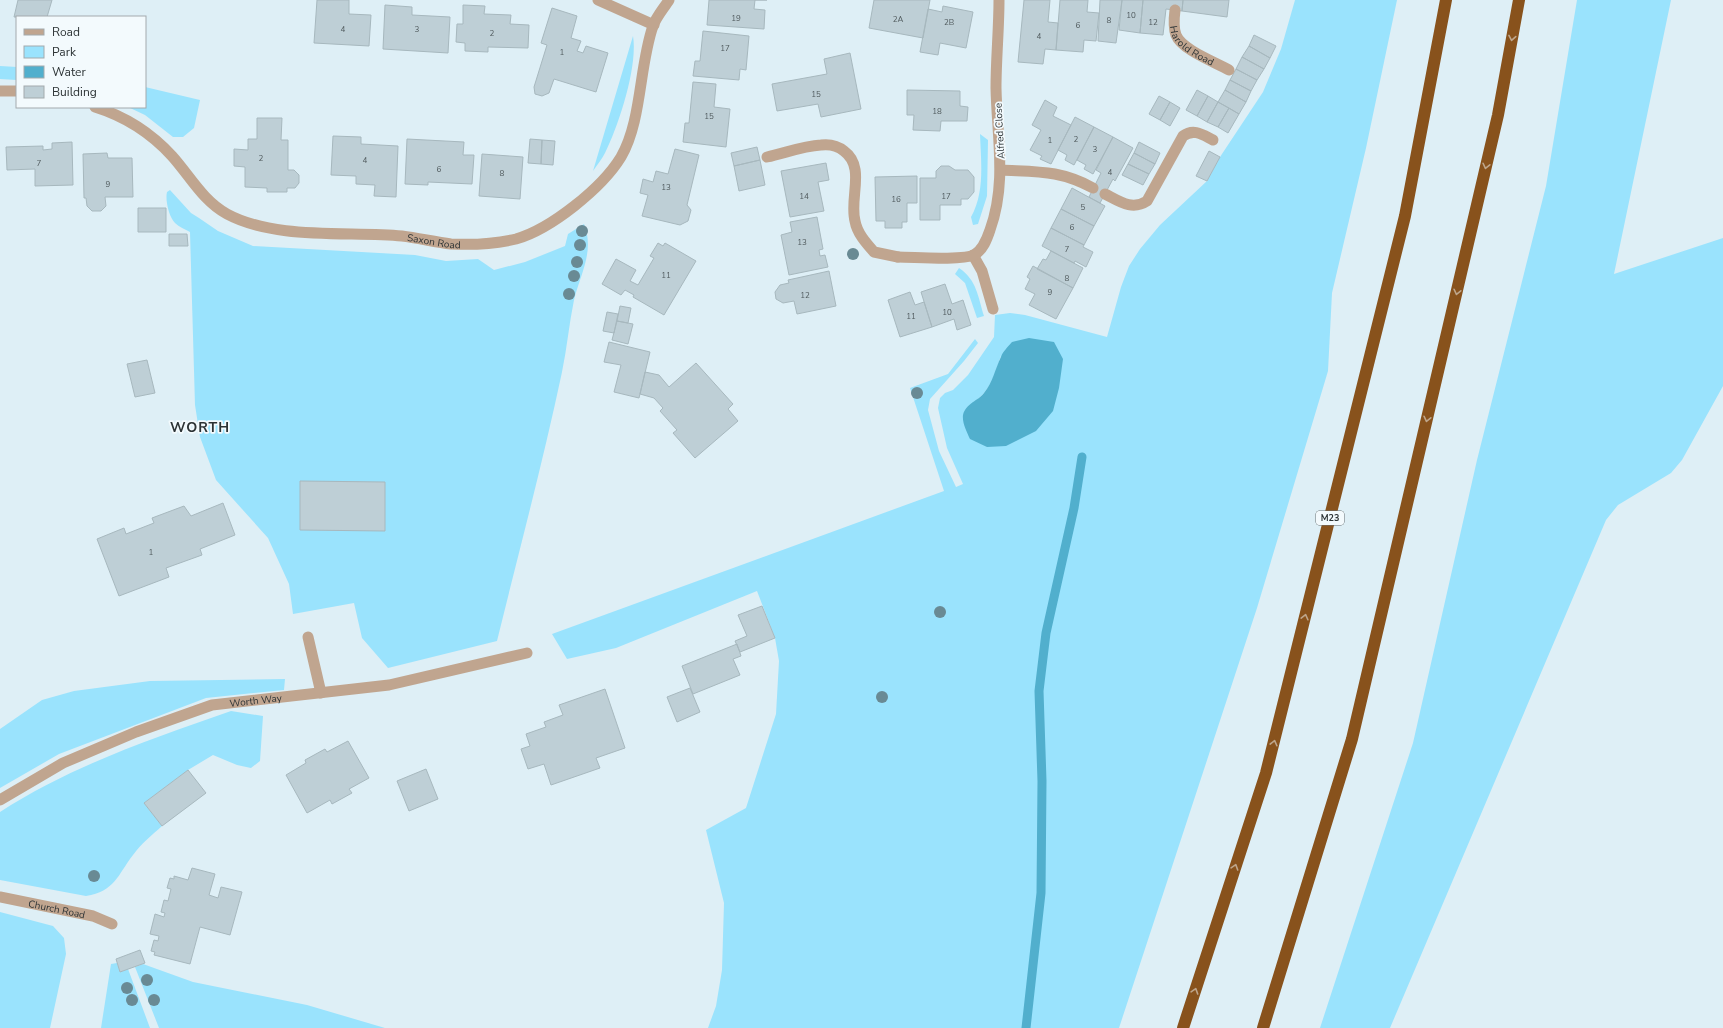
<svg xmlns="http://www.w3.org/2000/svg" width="1723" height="1028" font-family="'Nunito Sans',sans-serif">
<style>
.green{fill:#9ae3fd;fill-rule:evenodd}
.water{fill:#51afcd}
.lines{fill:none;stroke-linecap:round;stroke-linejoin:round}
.stream{stroke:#51afcd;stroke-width:9}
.building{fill:#becfd6;stroke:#a7b8be}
.service{stroke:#c0a58f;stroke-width:11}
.minor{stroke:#c0a58f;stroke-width:11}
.motorway{stroke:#88521c;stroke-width:12}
.tree{fill:#698a94}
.oneway{stroke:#bea68c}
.labels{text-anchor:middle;stroke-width:3.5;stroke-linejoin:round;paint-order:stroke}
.number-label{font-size:8px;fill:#505a5d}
.shield{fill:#f3fafd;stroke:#686f71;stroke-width:1}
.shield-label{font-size:9px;font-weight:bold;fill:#2c3335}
.street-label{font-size:10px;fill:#2c3335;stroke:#f3fafd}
.district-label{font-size:14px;font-weight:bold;letter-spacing:1px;fill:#2c3335;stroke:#f3fafd}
</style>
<rect width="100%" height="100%" fill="#deeff6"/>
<!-- green -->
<path class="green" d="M1295 0H1397L1366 148 1332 293 1328 371 1257 608 1119 1028H708L716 1006 722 970 724 903 706 830 746 808 776 714 779 661 775 638 757 591 616 648 567 659 552 634 944 491 910 388 948 374 975 339 978 343 964 361 930 399 928 410 939 451 956 487 963 484 947 448 938 408 940 398 945 393 953 390 968 375 994 337 995 315 1010 313 1025 315 1107 337 1121 287 1129 266 1140 249 1160 225 1207 181 1220 157 1263 92 1281 49ZM1001 355 987 447 967 408C972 403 980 398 984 393 993 382 997 369 1001 355Z
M1577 0H1671L1614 274 1723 238V386L1682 460 1671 473 1618 505 1606 520 1390 1028H1320L1413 743 1477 460 1546 186Z
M633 36C638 66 619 125 605 153 602 159 597 165 593 171Z
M0 66 17 67V80L0 79Z
M145 87 200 100 194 128 183 137H173L145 115 128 107H145Z
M980 134 988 140 987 196 978 224 973 225 971 217C985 192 981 162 980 134Z
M170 190 191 213 199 218 218 231 253 246 415 255 446 261 478 259 494 270 525 262 565 246 568 234 584 224C595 251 580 275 574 300 569 324 567 348 562 372 543 462 519 551 497 641L388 668 362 638 354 603 293 614 289 584 268 538 216 480 200 437 195 405 190 232C185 229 179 227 175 223 169 217 165 200 167 192Z
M959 268C977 280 978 297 984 316L977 318 965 283 955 274Z
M285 679 284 690 206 698 59 754 0 788V729L42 700 74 691 150 681Z
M231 711 263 716 260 761 251 768 237 765 213 755 188 770 144 803 162 826C152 835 141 844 133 855 117 876 115 891 86 896L0 880V812C71 766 151 739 231 711Z
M0 912 53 926 64 938 66 954 50 1028H0Z
M117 963 120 972 128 969 150 1028H101L111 964Z
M143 964 193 982 307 1005 385 1028H159L135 967Z"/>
<!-- water -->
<path class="water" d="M1029 338 1054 342 1063 359 1059 388 1053 411 1036 431 1006 446 987 447 970 439C967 432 962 423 963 415 966 403 978 401 984 393 993 382 995 369 1001 357 1003 351 1008 347 1012 342Z"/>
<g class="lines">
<!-- stream -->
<path class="stream" d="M1026 1028 1041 893 1042 781 1039 691 1046 633 1074 508 1082 457"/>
</g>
<!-- building -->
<path class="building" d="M18 0H52L47 17H14Z
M317 0H349V14L371 15 369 46 314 43Z
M709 0H767H755L754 9 765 10 764 29 707 25Z
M874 0H930L923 38 869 28Z
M1024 0H1050L1048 22 1058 23 1056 50 1045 49 1043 64 1018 62Z
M1060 0H1088L1087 12 1099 13 1096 41 1084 40 1083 52 1056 50Z
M1100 0H1122L1116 43 1098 41Z
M1122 0H1143L1140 33 1119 30Z
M1143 0H1183L1182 11 1166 9 1163 35 1140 33Z
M1183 0H1229L1227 17 1182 11Z
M385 5 412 7V15L450 17 448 53 383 49Z
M463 5 485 6 484 14 511 15 510 24 529 25 528 48 488 47V52L465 51V43L456 42 457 24H463Z
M943 6 973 12 966 48 940 43 938 55 920 52 928 9 942 12Z
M552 8 577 16 571 38 581 41 577 51 583 53 586 46 608 53 596 92 554 79 549 93 542 96 535 94 534 87 547 45 541 43Z
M703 31 749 36 746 70 740 69 739 80 693 76 695 61H700Z
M1254 35 1276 46 1270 58 1249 46Z
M1249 46 1270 58 1264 69 1242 57Z
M850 53 861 109 821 117 818 104 777 111 772 84 827 74 824 59Z
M1242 57 1264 69 1257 80 1236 69Z
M1236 69 1257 80 1251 91 1230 80Z
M1230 80 1251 91 1246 102 1225 90Z
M693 82 716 84 714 107 730 109 726 147 683 142 685 123H689Z
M907 90 960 91V106L968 107 967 121H941L940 131 913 130 914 115H907Z
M1197 90 1208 96 1197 116 1186 110Z
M1225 90 1246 102 1239 114 1218 102Z
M1159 96 1170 102 1160 120 1149 114Z
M1208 96 1218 102 1207 122 1197 116Z
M1045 100 1057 107 1053 116 1071 125 1051 164 1040 159 1042 156 1030 150 1041 130 1032 125Z
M1170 102 1180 108 1170 126 1160 120Z
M1218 102 1229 108 1218 127 1207 122Z
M1229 108 1239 114 1228 133 1218 127Z
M1075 117 1094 127 1074 165 1065 160 1067 155 1058 150Z
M257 118H282L281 140H288V170H294L299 175V183L295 188H287V192H267V188L245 187V167L234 166V149L248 150V139H257Z
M1094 127 1113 137 1093 174 1084 169 1086 165 1077 160Z
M333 136 361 137V144L398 146 396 197 374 196 375 185 356 184V176L331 175Z
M1113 137 1133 148 1115 181 1113 179 1100 203 1089 197 1101 173 1096 170Z
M407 139 464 142 463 155H474L472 184 428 182V185L405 184Z
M530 139 542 140 541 164 528 163Z
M542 140 555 141 553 165 541 164Z
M72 142 73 185 35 186V169L7 170 6 147 43 146V150L52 149V143Z
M1139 142 1160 153 1155 164 1134 153Z
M757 147 760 160 734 166 731 153Z
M675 149 699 155 687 205 691 210 688 221 680 225 642 216 648 195 640 193 643 179 653 182 656 171 668 174Z
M1209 151 1220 157 1207 181 1196 176Z
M107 153 108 158H132L133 197H105L106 206 101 211H92L87 206 86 198H84L83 154Z
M1134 153 1155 164 1149 174 1128 164Z
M482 154 523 157 520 199 479 196Z
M760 160 765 185 739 191 734 166Z
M826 163 829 180 818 182 824 211 790 217 781 171Z
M1128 164 1149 174 1143 185 1122 175Z
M941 166H949L955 170H968L974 177V192L968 199H961V205H940V220H920V178H936V171Z
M917 176V203H907V222H902V228H885V221H876L875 177Z
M1072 188 1105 206 1094 226 1061 209Z
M138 208H166V232H138Z
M1061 209 1094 226 1084 245 1051 228Z
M817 217 823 249 819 250 820 256 825 255 828 267 789 275 781 235 792 232 790 222Z
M1051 228 1084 245 1083 247 1093 252 1086 267 1075 261 1074 263 1042 246Z
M169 234H187L188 246H169Z
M658 243 663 246 665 243 696 261 664 315 633 297 634 295 625 290 621 295 602 284 616 259 636 270 630 281 638 285 654 258 650 256Z
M1051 251 1083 268 1073 288 1037 269 1043 259 1046 260Z
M1033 266 1073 288 1056 319 1029 305 1035 294 1025 289 1030 279 1027 277Z
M829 271 836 306 797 314 794 301 783 303 776 299 775 292 780 285 789 283 788 280Z
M945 284 952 304 963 300 971 325 957 330 954 319 932 327 921 292Z
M910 292 915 305 924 302 932 327 900 337 888 300Z
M620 306 631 308 628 323 617 321Z
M607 312 618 314 614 333 603 331Z
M617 321 633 324 628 344 612 340Z
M609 342 650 352 639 398 614 392 621 365 604 362Z
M147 360 155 393 135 397 127 364Z
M696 363 733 404 728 409 738 421 695 458 673 433 677 430 660 411 663 408 654 398 640 394 645 372 659 375 669 387Z
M300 481 385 482V531L300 530Z
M223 503 235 535 200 549 202 555 166 568 169 577 119 596 97 539 124 528 126 534 154 523 152 518 184 506 191 516Z
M762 606 775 638 740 652 735 641 747 636 738 615Z
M737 644 741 656 733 659 740 675 693 694 682 666Z
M690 688 700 712 677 722 667 697Z
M605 689 625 748 596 758 600 768 551 785 544 764 528 769 521 749 530 746 526 734 546 727 544 722 563 715 559 705Z
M348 741 369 778 349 789 352 793 332 804 330 800 307 813 286 775 306 763 305 760 325 749 327 752Z
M426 769 438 799 409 811 397 781Z
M188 770 206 793 162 826 144 803Z
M192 868 215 874 209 895 218 898 221 887 242 892 230 935 200 927 190 964 154 955 155 952 151 951 154 940 158 941 159 936 150 934 155 914 164 917 165 913 161 912 164 900 168 901 171 889 167 888 170 878 174 879V876L188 880Z
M140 950 145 963 120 972 116 959Z"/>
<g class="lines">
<!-- service -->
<g class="service">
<path id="s1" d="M1175 10C1174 18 1173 27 1176 35 1182 50 1215 62 1229 70"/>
<path d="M767 157C785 153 803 146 821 145 829 144 838 146 844 151 866 167 849 198 855 221 857 233 866 243 874 252L898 257"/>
<path d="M1001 170C1038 172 1060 170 1093 188"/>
<path d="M1105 194C1119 201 1132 211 1147 201L1183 136C1194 128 1203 135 1213 140"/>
<path d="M308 637 321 693"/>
<path id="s2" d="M0 800 63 763 136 732 212 705 389 685 527 653"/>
</g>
<!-- minor -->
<g class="minor">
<path d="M598 0 654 25"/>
<path d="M0 91H17"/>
<path id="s3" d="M95 107C124 116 151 133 172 156 190 176 203 201 227 214 275 240 349 231 402 236 418 238 435 242 451 244 473 245 495 244 516 239 551 229 602 188 621 157 642 121 639 66 653 26 656 17 664 8 669 0"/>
<path d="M973 255 982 271 993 309"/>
<path d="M898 257C915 257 959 261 974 255 983 250 987 239 990 230 1007 183 997 137 996 88 996 59 999 29 999 0"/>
<path id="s4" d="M0 897 93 916 112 924"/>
</g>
<!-- motorway -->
<path class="motorway" d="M1183 1028 1266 773 1405 216 1446 0
M1263 1028 1352 739 1498 115 1519 0"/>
</g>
<!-- trees -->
<g class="tree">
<circle cx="582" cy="231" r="6"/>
<circle cx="580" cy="245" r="6"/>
<circle cx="853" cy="254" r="6"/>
<circle cx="577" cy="262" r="6"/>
<circle cx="574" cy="276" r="6"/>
<circle cx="569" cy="294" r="6"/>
<circle cx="917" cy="393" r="6"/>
<circle cx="940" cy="612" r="6"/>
<circle cx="882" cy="697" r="6"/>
<circle cx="94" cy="876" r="6"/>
<circle cx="147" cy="980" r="6"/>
<circle cx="127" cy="988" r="6"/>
<circle cx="132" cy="1000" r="6"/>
<circle cx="154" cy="1000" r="6"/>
</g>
<!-- one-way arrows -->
<defs><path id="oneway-chevron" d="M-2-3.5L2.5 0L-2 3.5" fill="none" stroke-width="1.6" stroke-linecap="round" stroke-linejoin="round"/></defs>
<g class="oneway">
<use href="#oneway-chevron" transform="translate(1512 38) rotate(100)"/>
<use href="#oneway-chevron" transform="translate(1486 166) rotate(103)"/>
<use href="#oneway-chevron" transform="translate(1457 292) rotate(103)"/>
<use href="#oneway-chevron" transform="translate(1427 419) rotate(103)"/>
<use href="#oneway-chevron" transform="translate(1305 617) rotate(-76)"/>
<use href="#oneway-chevron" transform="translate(1274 743) rotate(-76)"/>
<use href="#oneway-chevron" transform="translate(1235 867) rotate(-72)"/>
<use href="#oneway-chevron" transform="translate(1195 991) rotate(-72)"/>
</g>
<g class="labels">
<!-- number labels -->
<g class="number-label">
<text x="1131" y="18">10</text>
<text x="736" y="21">19</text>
<text x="898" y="22">2A</text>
<text x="1109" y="23">8</text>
<text x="949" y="25">2B</text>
<text x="1153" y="25">12</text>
<text x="1078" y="28">6</text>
<text x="343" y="32">4</text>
<text x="417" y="32">3</text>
<text x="492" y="36">2</text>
<text x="1039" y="39">4</text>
<text x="725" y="51">17</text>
<text x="562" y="55">1</text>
<text x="816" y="97">15</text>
<text x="937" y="114">18</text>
<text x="709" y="119">15</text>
<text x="1076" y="142">2</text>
<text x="1050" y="143">1</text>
<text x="1095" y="152">3</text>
<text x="261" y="161">2</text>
<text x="365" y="163">4</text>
<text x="39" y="166">7</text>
<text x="439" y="172">6</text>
<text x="1110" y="175">4</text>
<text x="502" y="176">8</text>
<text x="108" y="187">9</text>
<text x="666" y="190">13</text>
<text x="804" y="199">14</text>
<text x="946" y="199">17</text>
<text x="896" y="202">16</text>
<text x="1083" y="210">5</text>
<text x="1072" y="230">6</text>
<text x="802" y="245">13</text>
<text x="1067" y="252">7</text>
<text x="666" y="278">11</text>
<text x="1067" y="281">8</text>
<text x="1050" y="295">9</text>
<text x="805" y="298">12</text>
<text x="947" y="315">10</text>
<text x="911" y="319">11</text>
<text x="151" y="555">1</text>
</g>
<!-- shield labels -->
<rect class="shield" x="1316" y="511" width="28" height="14" rx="3"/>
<g class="shield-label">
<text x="1330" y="521">M23</text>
</g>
<!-- street labels -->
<g class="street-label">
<text dy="4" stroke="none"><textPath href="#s1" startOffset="44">Harold Road</textPath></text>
<text transform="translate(999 131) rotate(-93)" y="4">Alfred Close</text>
<text dy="4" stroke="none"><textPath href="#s3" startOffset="383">Saxon Road</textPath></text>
<text dy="4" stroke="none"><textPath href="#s2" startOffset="277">Worth Way</textPath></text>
<text dy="4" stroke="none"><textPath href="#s4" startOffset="58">Church Road</textPath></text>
</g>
<!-- district labels -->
<g class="district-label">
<text x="200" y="432">WORTH</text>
</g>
</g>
<!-- legend -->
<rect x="16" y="16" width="130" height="92" fill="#f3fafd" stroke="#a3aaad"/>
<rect x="24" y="29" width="20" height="6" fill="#c0a58f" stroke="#a3aaad"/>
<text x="52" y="36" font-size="12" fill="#2c3335">Road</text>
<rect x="24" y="46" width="20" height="12" fill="#9ae3fd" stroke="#a3aaad"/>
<text x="52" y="56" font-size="12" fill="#2c3335">Park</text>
<rect x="24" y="66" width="20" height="12" fill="#51afcd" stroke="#a3aaad"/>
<text x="52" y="76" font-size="12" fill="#2c3335">Water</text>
<rect x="24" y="86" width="20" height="12" fill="#becfd6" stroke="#a3aaad"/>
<text x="52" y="96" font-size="12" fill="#2c3335">Building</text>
</svg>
